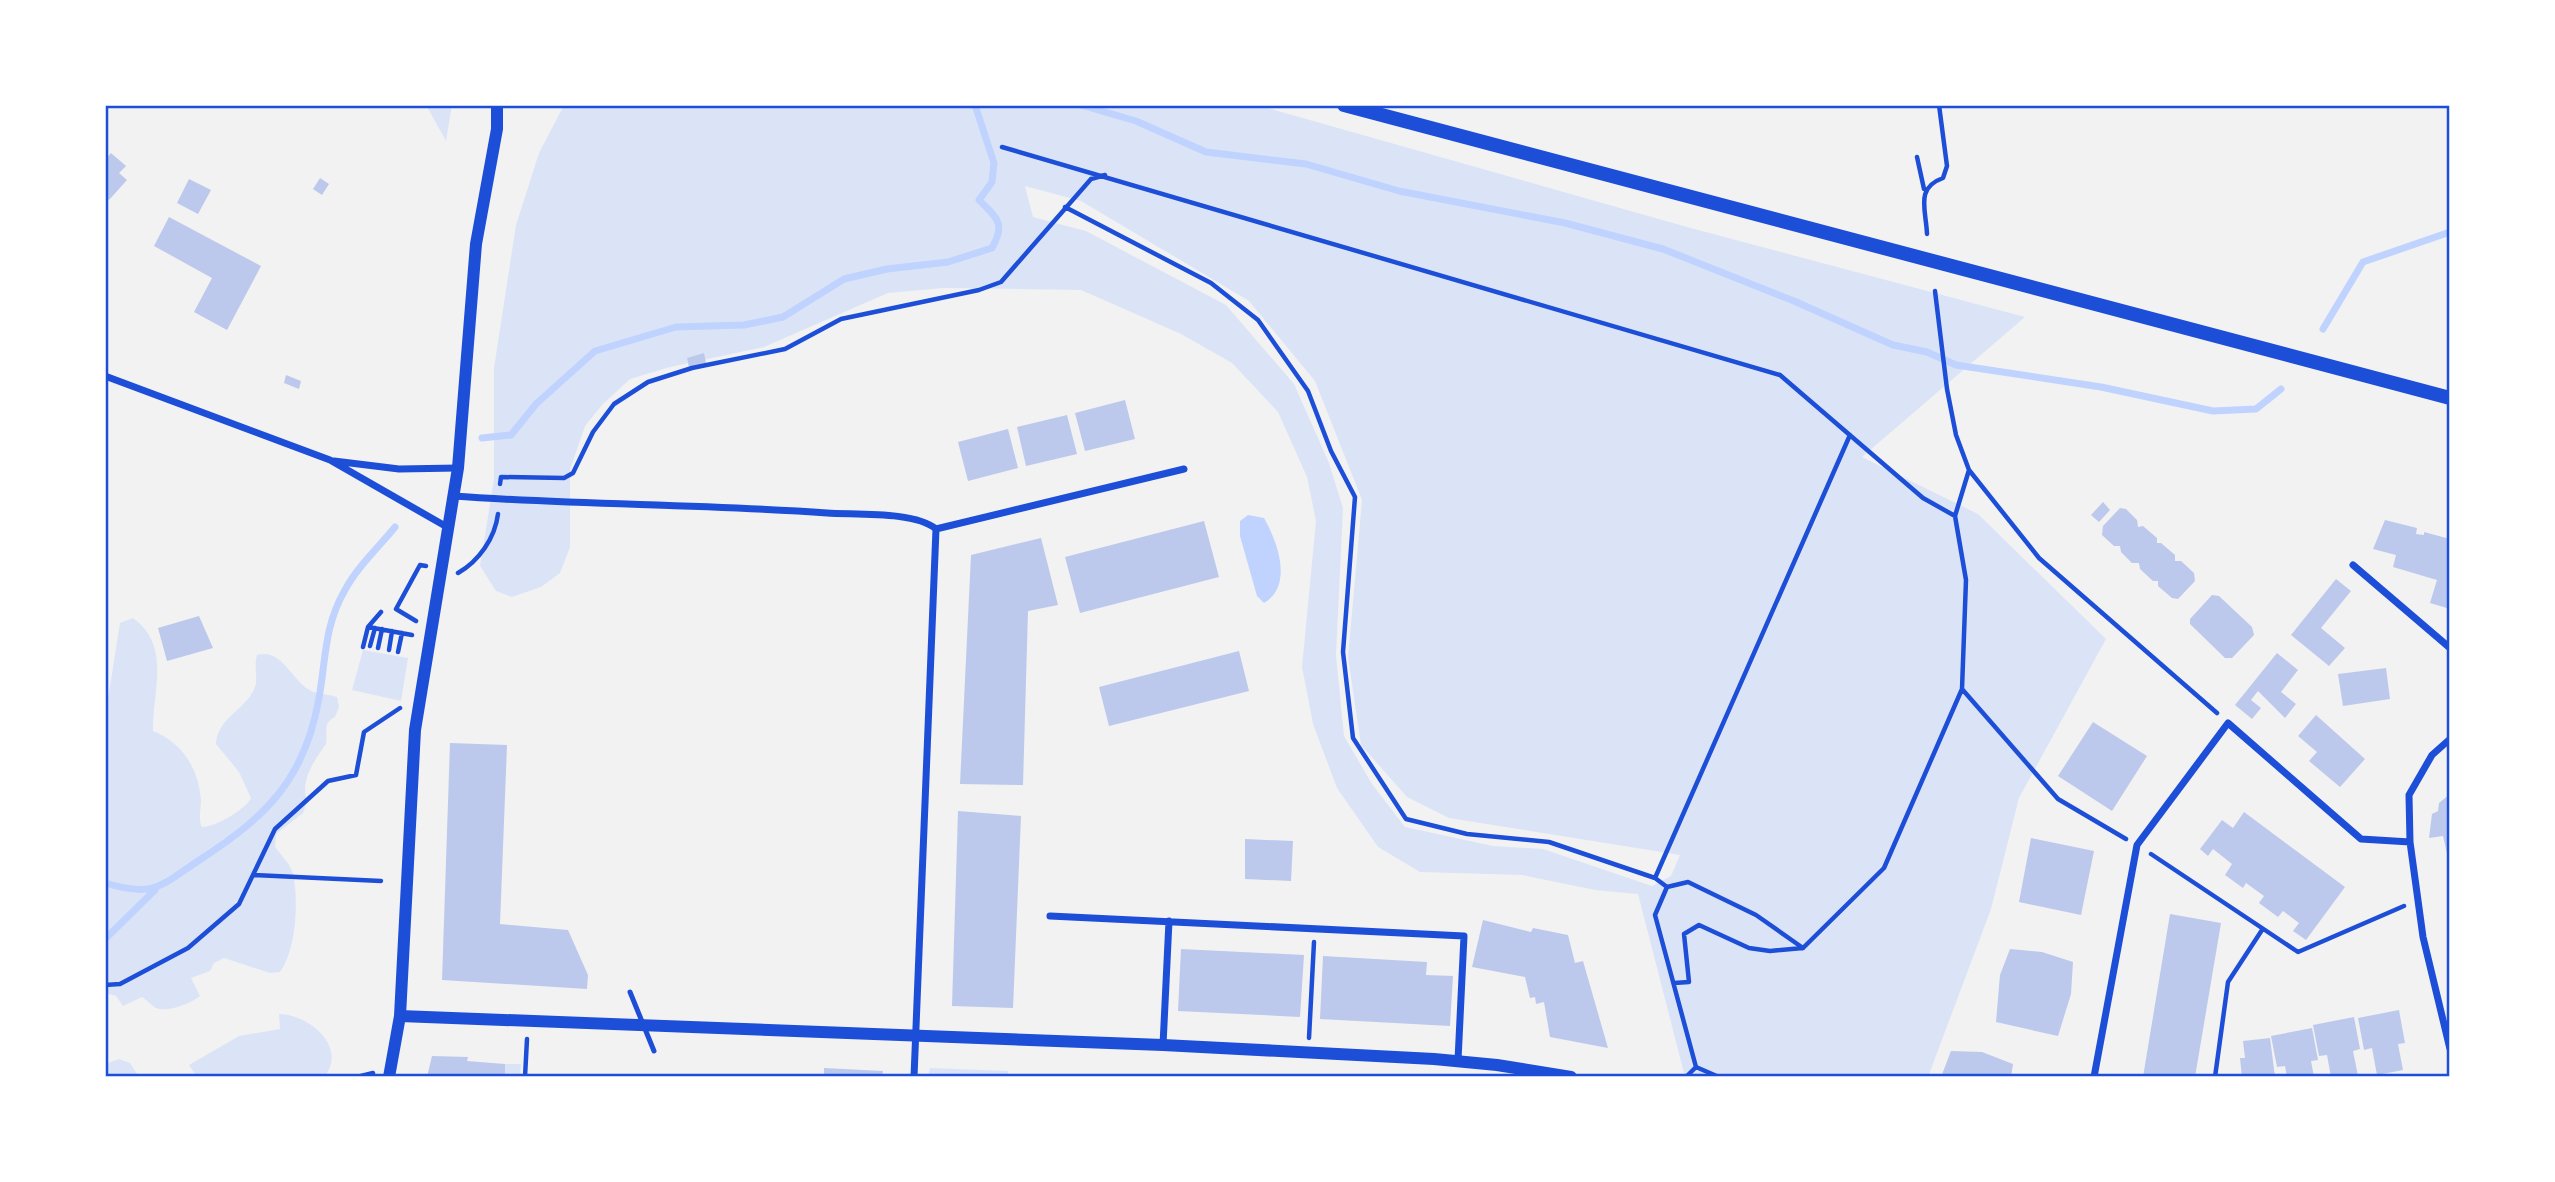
<svg xmlns="http://www.w3.org/2000/svg" width="2555" height="1182" font-family="Poppins,sans-serif">
<style>
.green{fill:#dbe4f7;fill-rule:evenodd}
.water{fill:#bfd3fe}
.lines{fill:none;stroke-linecap:round;stroke-linejoin:round}
.stream{stroke:#bfd3fe;stroke-width:7}
.building{fill:#bdc9ec}
.path{stroke:#1d4ed8;stroke-width:4.5}
.service{stroke:#1d4ed8;stroke-width:5}
.minor{stroke:#1d4ed8;stroke-width:7}
.tertiary{stroke:#1d4ed8;stroke-width:12}
.secondary{stroke:#1d4ed8;stroke-width:14}
.neatline{fill:none;stroke:#1d4ed8;stroke-width:2.5}
</style>
<rect width="100%" height="100%" fill="#f2f2f2"/>
<!-- green -->
<path class="green" d="M426 105H452L446 141Z
M564 105H1257L1687 227 2025 317 1862 457 1978 514 2106 639 2019 798 1991 909 1928 1077H1685L1638 894 1595 890 1522 875 1420 872 1378 847 1337 788 1313 724 1302 667 1316 521 1307 477 1278 412 1232 363 1181 334 1081 290 944 288 888 293 764 347 670 367 630 379 602 405 585 426 570 470V547L560 573 541 587 512 597 496 591 480 566 494 479V368L516 225 539 153ZM1025 186 1081 201 1249 301 1315 381 1362 500 1348 657 1361 745 1407 797 1449 818 1680 855 1671 876 1652 886 1543 849 1493 846 1405 827 1372 784 1344 736 1336 655 1343 508 1329 463 1294 384 1226 305 1086 231 1033 217Z
M133 618C172 646 152 692 153 731 183 743 198 768 201 800 201 809 198 819 202 827 215 827 245 810 251 798L239 772 216 744C217 716 251 708 256 683 257 674 254 665 257 655 280 649 289 674 305 687 315 695 325 693 337 697L339 707 335 717C322 724 328 731 326 744 314 761 300 780 307 802L303 813 276 834 275 847C281 855 291 865 293 874 299 901 296 950 280 972L270 973 224 958 214 963 210 971 191 978 200 996C192 1003 167 1013 156 1008 152 1006 147 1000 142 997L123 1006 116 996 105 993V718L120 623Z
M363 650 408 658 401 701 352 690Z
M279 1014C308 1014 349 1047 324 1077H197L189 1065 239 1036 280 1029Z
M119 1059 130 1063 139 1077H105V1064Z
M505 1064H521L520 1077H505Z
M930 1068 1008 1071V1077H928Z"/>
<!-- water -->
<path class="water" d="M1248 515 1264 518C1277 541 1294 585 1264 603L1257 596 1240 536V521Z"/>
<g class="lines">
<!-- stream -->
<path class="stream" d="M1081 105 1136 121 1206 152 1306 164 1399 191 1565 223 1663 249 1794 301 1893 345 1927 352 1956 365 2101 387 2213 411 2256 409 2281 389
M2323 329 2363 262 2450 232
M482 438 511 435 536 404 595 351 676 327 744 325 783 317 844 279 887 269 948 262 992 248C1006 223 997 218 979 200L992 182 994 163 975 105
M105 883C155 898 160 886 201 859 267 816 305 779 319 698 326 659 324 626 345 590 357 567 379 547 395 527
M105 939 155 890"/>
</g>
<!-- building -->
<path class="building" d="M111 153 126 166 119 173 127 180 109 200 105 196V160Z
M320 178 329 184 322 195 313 189Z
M189 179 211 190 198 214 177 203Z
M169 217 261 266 227 330 194 312 212 278 154 246Z
M704 353 706 363 689 367 687 358Z
M286 375 301 381 299 389 284 383Z
M1125 400 1135 439 1085 451 1075 413Z
M1067 415 1077 454 1026 466 1017 427Z
M1008 429 1018 468 968 481 958 442Z
M2103 502 2110 510 2099 522 2091 515Z
M2120 508 2126 509 2137 520 2138 527 2143 526 2157 538V543H2161L2175 555V561H2181L2194 573 2195 581 2178 599 2172 598 2158 586V581H2153L2140 569 2139 563H2132L2121 552 2120 546H2114L2102 535 2103 526Z
M2385 520 2417 528 2416 534 2424 535V532L2450 539V609L2430 603 2437 580 2393 567 2396 555 2373 549Z
M1204 521 1219 577 1080 613 1065 557Z
M1041 538 1058 605 1028 611 1023 785 960 784 971 555Z
M2336 579 2351 591 2321 628 2345 648 2329 666 2291 635Z
M2212 595 2219 596 2252 627 2254 635 2232 658H2225L2190 624V619Z
M199 616 213 648 167 661 158 628Z
M1239 651 1249 691 1109 726 1099 687Z
M2277 653 2298 670 2281 692 2296 704 2285 718 2258 691 2251 700 2261 708 2252 719 2235 705Z
M2386 668 2390 699 2343 706 2338 674Z
M2316 715 2365 759 2340 787 2309 761 2317 752 2298 736Z
M2093 722 2147 756 2112 811 2058 776Z
M450 743 507 745 500 924 568 930 588 975 587 989 442 980Z
M2450 794V862H2449L2443 836 2429 838 2432 814 2438 811 2439 803Z
M958 811 1021 816 1013 1008 952 1006Z
M2244 812 2345 887 2306 940 2293 931 2299 923 2283 911 2278 917 2259 903 2264 896 2246 883 2243 888 2225 875 2232 864 2213 849 2208 856 2200 849 2222 820 2233 828Z
M2031 838 2094 851 2081 915 2019 902Z
M1245 839 1293 841 1291 881 1245 879Z
M2170 914 2221 923 2195 1077H2143Z
M1483 920 1531 932 1533 928 1568 935 1575 963 1583 961 1608 1048 1550 1037 1544 1002 1536 1004 1535 997 1530 998 1525 977 1472 967Z
M1181 949 1304 955 1300 1017 1178 1011Z
M2010 949 2042 952 2073 962 2071 994 2058 1036 1996 1022 2000 975Z
M1323 956 1427 962 1426 975 1453 976 1450 1026 1320 1019Z
M2399 1010 2405 1043 2398 1044 2403 1070 2377 1075 2372 1048 2364 1050 2358 1018Z
M2354 1017 2360 1049 2353 1051 2358 1076 2331 1077 2327 1055 2319 1056 2313 1025Z
M2312 1028 2318 1060 2311 1061 2314 1077H2287L2285 1066 2277 1067 2271 1036Z
M2270 1038 2275 1077H2242L2240 1058H2245L2243 1041Z
M1951 1051 1982 1052 2013 1064 2011 1077H1941Z
M432 1056 468 1057 467 1061 505 1064V1077H427Z
M824 1068 883 1071 882 1077H824Z"/>
<g class="lines">
<!-- path -->
<path class="path" d="M1002 147 1780 375 1923 498 1955 516
M1917 157 1924 189
M1065 207 1211 283 1258 320 1308 391 1331 451 1355 497 1343 652 1353 738 1406 819 1467 834 1549 842 1655 878 1667 887
M1927 234C1926 209 1915 188 1943 178L1947 166 1939 105
M1935 291 1947 389 1956 435 1969 470 2039 558 2217 713
M1969 470 1955 516 1966 580 1962 689 2058 799 2126 839
M500 484 501 477 564 478 573 473 593 432 614 404 648 382 692 368 785 349 841 319 979 290 1001 282 1091 179 1105 175
M458 573C479 561 495 538 498 514
M416 621 396 609 420 565 426 566
M368 627 412 635
M370 646 375 628
M363 647 368 627 381 612
M378 648 382 629
M389 650 392 631
M398 652 402 633
M2151 854 2298 952 2404 906
M253 875 381 881
M1655 878 1850 435
M1803 948 1884 868 1962 689
M1674 983 1689 982 1684 934 1699 925 1749 948 1770 951 1803 948 1756 915 1688 882 1667 887 1655 915 1696 1067 1719 1077
M105 985 120 984 188 948 239 904 275 829 328 781 356 775 364 732 400 708
M1309 1038 1314 942
M357 1077 373 1073
M525 1077 527 1039
M1686 1077 1696 1067
M2215 1077 2228 982 2262 930"/>
<!-- service -->
<path class="service" d="M630 992 654 1051"/>
<!-- minor -->
<path class="minor" d="M105 376 330 460 447 527
M334 461 399 469 458 468
M453 496C577 505 702 504 827 513 854 515 915 511 936 529L1184 469
M2353 565 2450 648
M2450 739 2432 755 2409 795 2410 842 2423 937 2450 1049
M1050 916 1464 936 1458 1060
M1163 1045 1169 921
M914 1077 936 529
M2094 1077 2137 845 2228 723 2361 839 2410 842"/>
<!-- tertiary -->
<path class="tertiary" d="M400 1016 1163 1045 1434 1059 1497 1065 1571 1077
M389 1077 400 1016 415 730 458 468 476 244 497 129V105"/>
<!-- secondary -->
<path class="secondary" d="M1344 105 2450 398"/>
</g>
<!-- border -->
<rect width="2555" height="1182" fill="none" stroke="#ffffff" stroke-width="214"/>
<rect x="107" y="107" width="2341" height="968" class="neatline"/>
</svg>
